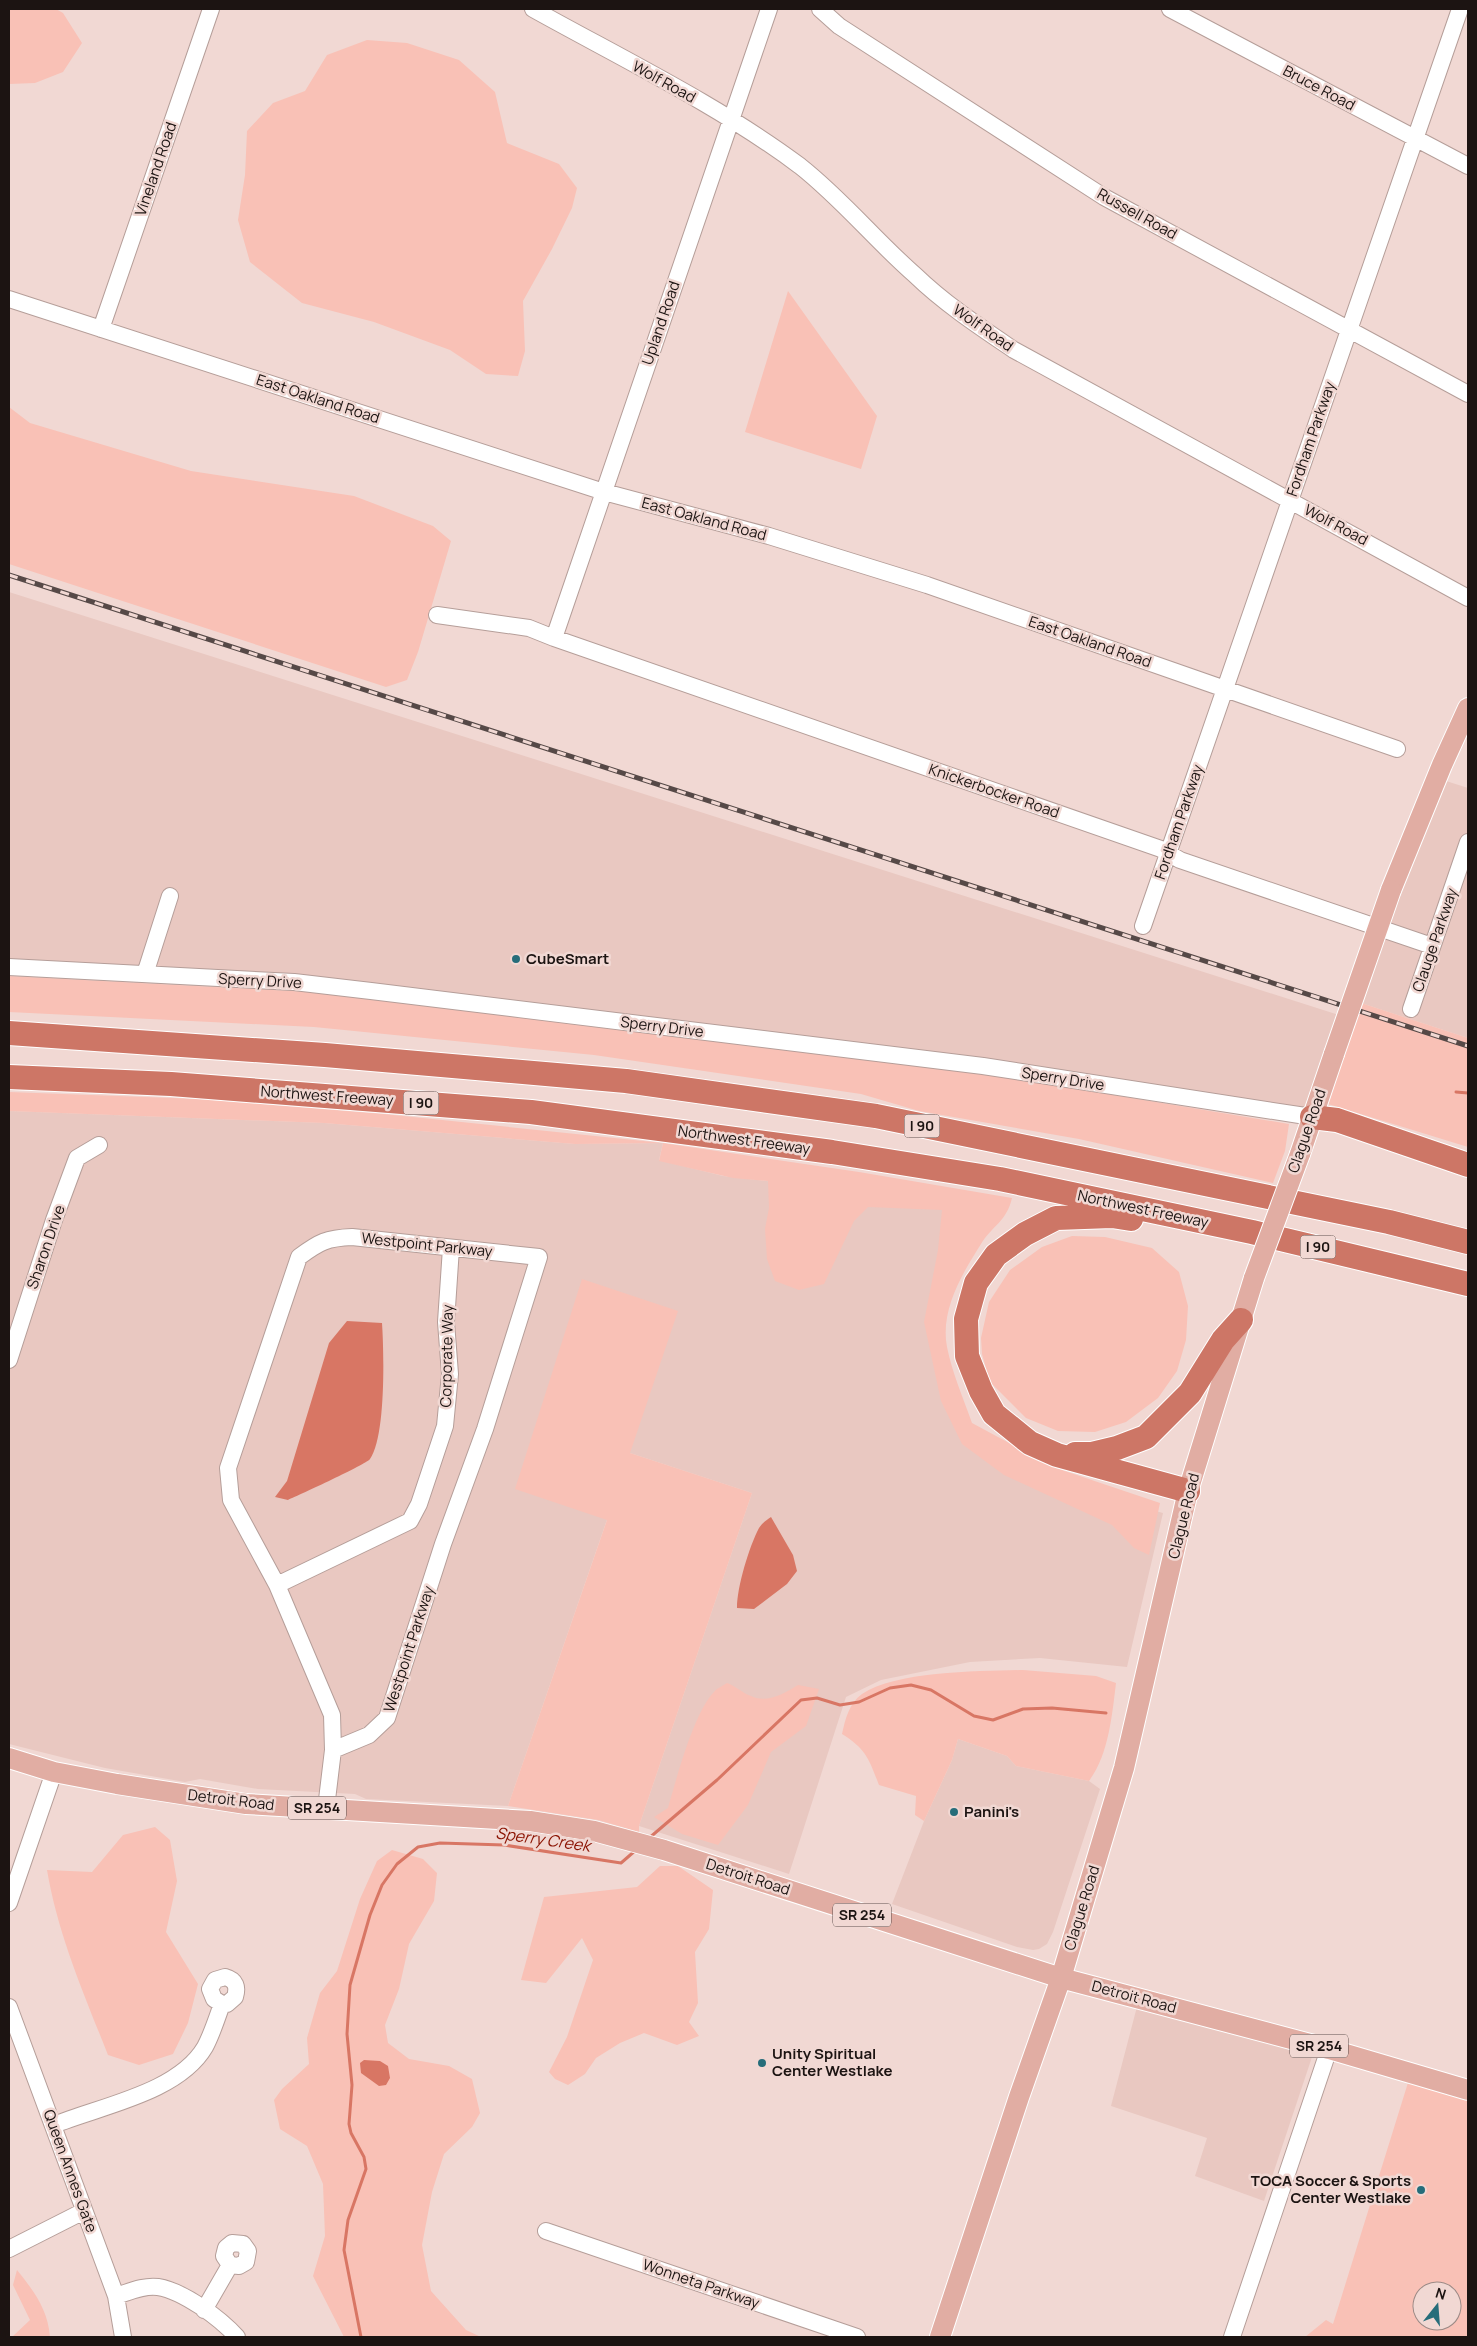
<svg xmlns="http://www.w3.org/2000/svg" width="1477" height="2346" font-family="Manrope,sans-serif">
<style>
.built{fill:#e9c8c1}
.green{fill:#f9c1b6;fill-rule:evenodd}
.water{fill:#d87664}
.lines{fill:none;stroke-linecap:round;stroke-linejoin:round}
.stream{stroke:#d87664;stroke-width:3}
.minor-casing{stroke:#b59e99;stroke-width:18}
.major-casing{stroke:#fff;stroke-width:22}
.highway-casing{stroke:#fff;stroke-width:26}
.minor{stroke:#fff;stroke-width:16}
.major{stroke:#e1ada3;stroke-width:20}
.highway{stroke:#cd7666;stroke-width:24}
.rail-casing{stroke:#564947;stroke-width:5}
.rail{stroke:#f1d8d3;stroke-width:3;stroke-dasharray:9;stroke-linecap:butt}
.major-bridge-casing{stroke:#fff;stroke-width:22;stroke-linecap:butt}
.major-bridge{stroke:#e1ada3;stroke-width:20}
.poi-dot{fill:#266d7a;stroke:#f1d8d3;stroke-width:2}
.labels{text-anchor:middle;stroke-width:5;stroke-linejoin:round;paint-order:stroke}
.shield{fill:#f1d8d3;stroke:#5c4f4c;stroke-width:1}
.shield-label{font-size:14px;font-weight:bold;fill:#1c1412}
.street-label{font-size:15px;fill:#1c1412;stroke:#f1d8d3}
.poi-label{font-size:15px;font-weight:bold;fill:#1c1412;stroke:#f1d8d3;text-anchor:start}
.water-label{font-size:16px;font-style:italic;fill:#8a1201;stroke:#f1d8d3}
</style>
<rect width="100%" height="100%" fill="#f1d8d3"/>
<!-- built -->
<path class="built" d="M9 592 1342 1016 1309 1114 310 992 9 976Z
M1443 780 1468 788V1038L1358 1002Z
M9 1111 324 1123 575 1144 663 1143 659 1160 723 1176 965 1204 936 1302 957 1418 1053 1483 1163 1513 1127 1667 1040 1658 970 1662 881 1680 846 1697 789 1874 639 1826 752 1493 630 1453 508 1806 366 1799 355 1794 258 1789 200 1779 185 1782 105 1768 9 1744Z
M958 1739 1007 1756 1016 1766 1089 1781 1100 1789 1053 1932 1047 1944 1039 1949 1033 1950 1017 1947 892 1904 924 1821 952 1760Z
M1139 1999 1316 2045 1264 2201 1195 2176 1207 2138 1111 2106Z"/>
<!-- green -->
<path class="green" d="M9 9H56L63 13 82 43 63 72 35 83 9 84Z
M367 40 407 43 459 60 495 92 507 143 559 164 577 188 572 208 552 249 523 301 525 351 518 376 486 374 450 350 374 322 302 303 250 262 238 220 245 175 247 131 273 103 305 91 327 55Z
M788 291 877 416 861 469 745 432Z
M9 407 30 423 191 471 354 496 433 526 451 541 418 652 407 680 386 687 9 564Z
M9 976 310 992 975 1072 1289 1124 1285 1151 1273 1183 1079 1139 919 1111 861 1094 594 1055 314 1027 9 1012Z
M1358 1002 1468 1038V1147L1328 1104Z
M9 1092 200 1099 384 1114 663 1143 859 1172 1012 1198C1007 1221 992 1226 981 1244 962 1274 940 1310 947 1347 952 1372 963 1398 972 1423L1056 1468 1160 1503 1149 1555 1134 1548 1112 1525 1004 1475 962 1444 941 1401 924 1322 938 1250 942 1210 868 1207 854 1221 824 1284 799 1290 775 1281 767 1259 765 1229 769 1208 768 1181 733 1178 659 1161 663 1143 575 1144 324 1123 9 1111Z
M1072 1236 1105 1237 1152 1248 1179 1272 1188 1306 1186 1340 1177 1371 1158 1398 1126 1422 1095 1432 1058 1431 1026 1418 990 1382 982 1354 981 1338 989 1302 1010 1270 1042 1247Z
M582 1279 678 1311 630 1453 752 1493 639 1826V1832L598 1820 508 1806 607 1520 515 1489Z
M1023 1670 1096 1676 1116 1683C1112 1715 1109 1754 1089 1781L1016 1766 1007 1756 958 1739 952 1760 924 1821 915 1815 916 1796 879 1785C869 1759 866 1749 842 1734 845 1720 849 1703 862 1694 897 1671 980 1671 1023 1670Z
M727 1683C736 1686 742 1693 751 1696 767 1704 785 1693 798 1685L819 1689 806 1726 771 1752 748 1805 718 1845 682 1834 654 1817 668 1808C676 1780 694 1712 714 1692 717 1688 723 1686 727 1683Z
M155 1827 170 1840 177 1881 166 1932 198 1984 188 2023 173 2054 139 2065 108 2055C84 1994 58 1935 47 1870L92 1872 123 1835Z
M392 1850 423 1859 437 1873 434 1901 409 1944 399 1989 385 2025 388 2043 409 2059 449 2066 472 2079 480 2113 472 2127 444 2154 432 2192 422 2245 431 2291 466 2330 481 2337H344L313 2276 325 2236 323 2184 307 2146 280 2129 274 2100 282 2089 309 2064 307 2038 320 1993 337 1971 360 1899 377 1861Z
M660 1866H678L713 1890 709 1929 695 1952 698 2003 689 2022 699 2036 677 2045 644 2033 620 2043 596 2058 585 2074 568 2085 555 2079 549 2072 567 2037 593 1960 582 1938 546 1983 521 1980 544 1897 637 1887Z
M1411 2073 1468 2090V2337H1305L1326 2320 1333 2324ZM1422 2291H1452V2321H1422Z
M17 2270C34 2291 48 2310 50 2337H12L30 2320 13 2285Z"/>
<!-- water -->
<path class="water" d="M347 1321 382 1323C384 1352 386 1437 370 1459 365 1465 301 1494 288 1500L275 1497 287 1481 329 1343Z
M771 1517 793 1555 797 1571 787 1584 754 1609 737 1608C737 1587 749 1547 759 1528 762 1523 767 1520 771 1517Z
M364 2060 380 2061 388 2066 390 2078 386 2085 379 2086 361 2073 360 2063Z"/>
<g class="lines">
<!-- stream -->
<path class="stream" d="M1456 1092 1468 1093
M648 1839 717 1780 801 1700 817 1698 840 1705 859 1702 890 1688 911 1685 931 1690 974 1716 993 1720 1023 1709 1052 1708 1106 1713
M361 2337 344 2250 348 2220 366 2169 364 2157 351 2133 349 2124 352 2085 347 2034 350 1985 370 1915 382 1885 397 1864 418 1847 440 1843 504 1845 621 1863 636 1850"/>
<!-- minor casing -->
<g class="minor-casing">
<path id="minor" d="M533 9C621 58 720 106 800 166 842 199 875 240 915 275 945 304 980 327 1014 350L1468 598
M820 9 839 26 1104 197 1468 394
M1170 9 1468 166
M9 299 604 492 769 536 927 585 1397 749
M101 329 211 9
M437 615 529 628 554 638 1161 849 1180 860 1432 946
M554 638 769 9
M1143 926 1460 9
M9 967 294 982 371 991 983 1066 1312 1117
M145 974 170 896
M1411 1009 1468 842
M9 1360 54 1220 77 1158 99 1145
M277 1585 410 1521 419 1504 445 1426 450 1374 446 1322 451 1248
M326 1808 333 1750 332 1715 277 1585 231 1500 228 1468 299 1257C319 1242 327 1238 352 1237L539 1257 485 1429 443 1544 387 1718 369 1735 333 1750
M9 1903 54 1772
M9 2007 116 2296 123 2337
M54 2125C100 2106 178 2093 205 2047 212 2034 217 2018 222 2004H227L235 1997C238 1987 236 1980 225 1977L215 1980 210 1989 214 1999 222 2004
M546 2231 857 2337
M9 2249 84 2211
M116 2296C129 2292 144 2285 158 2287 183 2291 220 2318 237 2337
M204 2310 230 2265 239 2266 246 2262 248 2251 243 2244 232 2243 226 2248 224 2256 230 2265
M1232 2337 1329 2049"/>
</g>
<!-- major casing -->
<g class="major-casing">
<path id="major" d="M1391 890 1442 765 1468 708
M1300 1154 1334 1054
M9 1758 54 1772 117 1784 246 1804 530 1821 594 1831 664 1850 1061 1978 1329 2049 1468 2090
M940 2337 1019 2097 1061 1978 1124 1768 1188 1491 1254 1278"/>
</g>
<!-- highway casing -->
<g class="highway-casing">
<path id="highway" d="M9 1033 325 1055 626 1081 876 1116 1389 1222 1468 1242
M9 1077 171 1084 531 1112 832 1152 1000 1179 1252 1232 1468 1284
M1312 1117 1337 1120 1468 1165
M1131 1219 1112 1216 1056 1218 1025 1234 996 1255 976 1283 966 1319 967 1356 981 1391 994 1414 1030 1443 1057 1455 1188 1491
M1075 1454H1092L1117 1448 1146 1437 1190 1393 1223 1340 1241 1320"/>
</g>
<!-- minor -->
<use href="#minor" class="minor"/>
<!-- major -->
<use href="#major" class="major"/>
<!-- highway -->
<use href="#highway" class="highway"/>
<!-- rail casing -->
<g class="rail-casing">
<path id="rail" d="M9 575 1468 1046"/>
</g>
<!-- rail -->
<use href="#rail" class="rail"/>
<!-- major-bridge casing -->
<g class="major-bridge-casing">
<path id="major-bridge" d="M1334 1054 1391 890
M1254 1278 1300 1154"/>
</g>
<!-- major-bridge -->
<use href="#major-bridge" class="major-bridge"/>
</g>
<!-- markers -->
<g class="poi-dot">
<circle cx="516" cy="959" r="5"/>
<circle cx="954" cy="1812" r="5"/>
<circle cx="762" cy="2063" r="5"/>
<circle cx="1421" cy="2190" r="5"/>
</g>
<g class="labels">
<!-- shield labels -->
<g class="shield">
<rect x="403.5" y="1091.5" width="35" height="23" rx="4"/>
<rect x="904.5" y="1114.5" width="35" height="23" rx="4"/>
<rect x="1300.5" y="1235.5" width="35" height="23" rx="4"/>
<rect x="288" y="1796.5" width="58" height="23" rx="4"/>
<rect x="833" y="1903.5" width="58" height="23" rx="4"/>
<rect x="1290" y="2034.5" width="58" height="23" rx="4"/>
</g>
<g class="shield-label">
<text x="421" y="1108">I 90</text>
<text x="922" y="1131">I 90</text>
<text x="1318" y="1252">I 90</text>
<text x="317" y="1813">SR 254</text>
<text x="862" y="1920">SR 254</text>
<text x="1319" y="2051">SR 254</text>
</g>
<!-- street labels -->
<g class="street-label">
<text transform="translate(664 82) rotate(29)" y="5">Wolf Road</text>
<text transform="translate(1319 88) rotate(28)" y="5">Bruce Road</text>
<text transform="translate(156 169) rotate(-71)" y="5">Vineland Road</text>
<text transform="translate(1137 214) rotate(29)" y="5">Russell Road</text>
<text transform="translate(661 323) rotate(-71)" y="5">Upland Road</text>
<text transform="translate(983 328) rotate(35)" y="5">Wolf Road</text>
<text transform="translate(318 399) rotate(18)" y="5">East Oakland Road</text>
<text transform="translate(1311 439) rotate(-71)" y="5">Fordham Parkway</text>
<text transform="translate(704 519) rotate(15)" y="5">East Oakland Road</text>
<text transform="translate(1336 525) rotate(28)" y="5">Wolf Road</text>
<text transform="translate(1090 642) rotate(19)" y="5">East Oakland Road</text>
<text transform="translate(994 791) rotate(19)" y="5">Knickerbocker Road</text>
<text transform="translate(1179 822) rotate(-71)" y="5">Fordham Parkway</text>
<text transform="translate(1435 940) rotate(-71)" y="5">Clauge Parkway</text>
<text transform="translate(260 981) rotate(3)" y="5">Sperry Drive</text>
<text transform="translate(662 1027) rotate(7)" y="5">Sperry Drive</text>
<text transform="translate(1063 1079) rotate(9)" y="5">Sperry Drive</text>
<text transform="translate(327 1096) rotate(4)" y="5">Northwest Freeway</text>
<text transform="translate(1307 1131) rotate(-71)" y="5">Clague Road</text>
<text transform="translate(744 1140) rotate(8)" y="5">Northwest Freeway</text>
<text transform="translate(1143 1209) rotate(12)" y="5">Northwest Freeway</text>
<text transform="translate(427 1245) rotate(6)" y="5">Westpoint Parkway</text>
<text transform="translate(46 1247) rotate(-71)" y="5">Sharon Drive</text>
<text transform="translate(447 1356) rotate(-89)" y="5">Corporate Way</text>
<text transform="translate(1184 1516) rotate(-76)" y="5">Clague Road</text>
<text transform="translate(409 1649) rotate(-72)" y="5">Westpoint Parkway</text>
<text transform="translate(231 1800) rotate(7)" y="5">Detroit Road</text>
<text transform="translate(748 1877) rotate(18)" y="5">Detroit Road</text>
<text transform="translate(1082 1908) rotate(-73)" y="5">Clague Road</text>
<text transform="translate(1134 1997) rotate(15)" y="5">Detroit Road</text>
<text transform="translate(70 2171) rotate(70)" y="5">Queen Annes Gate</text>
<text transform="translate(701 2284) rotate(19)" y="5">Wonneta Parkway</text>
</g>
<!-- poi labels -->
<g class="poi-label">
<text x="526" y="964">CubeSmart</text>
<text x="964" y="1817">Panini's</text>
<text x="772" y="2059">Unity Spiritual<tspan x="772" dy="17">Center Westlake</tspan></text>
<text x="1411" y="2186" text-anchor="end">TOCA Soccer &amp; Sports<tspan x="1411" dy="17">Center Westlake</tspan></text>
</g>
<!-- water labels -->
<g class="water-label">
<text transform="translate(543 1839) rotate(8)" y="6">Sperry Creek</text>
</g>
</g>
<!-- border -->
<rect width="1477" height="2346" fill="none" stroke="#1c1412" stroke-width="20"/>
<!-- north arrow -->
<g transform="translate(1437 2306) rotate(17)"><circle r="24" fill="#f1d8d3" stroke="#9c8a86"/>
<path d="M0-4L9 19L0 12L-9 19Z" fill="#266d7a"/>
<text y="-8" font-size="14" font-weight="bold" text-anchor="middle" fill="#1c1412">N</text>
</g>
</svg>
